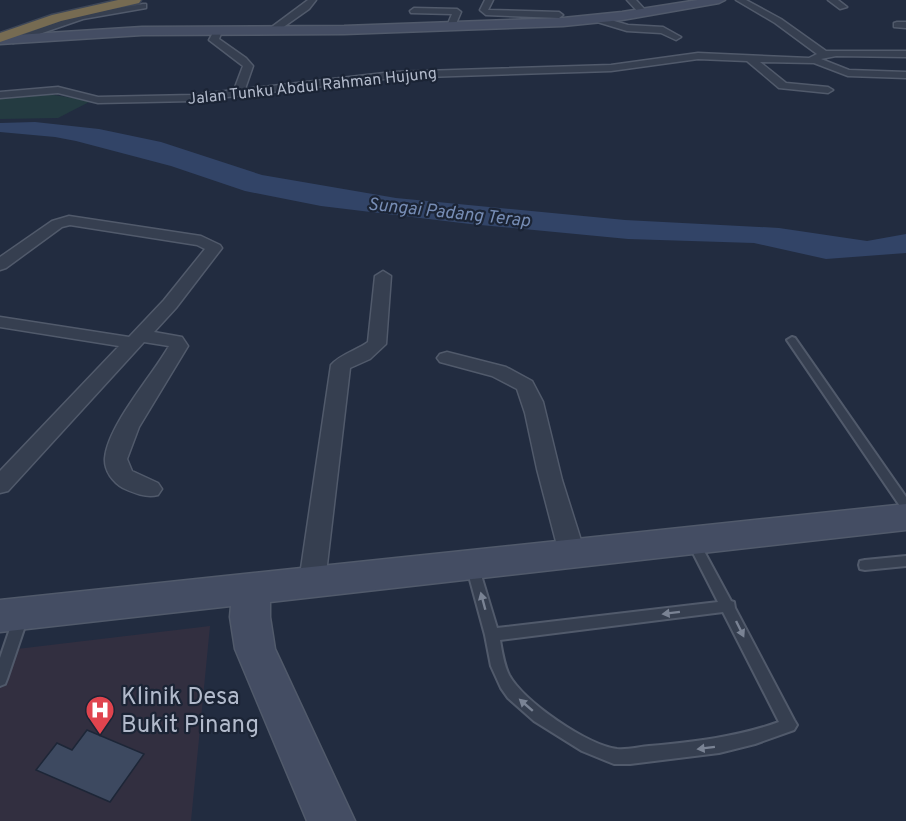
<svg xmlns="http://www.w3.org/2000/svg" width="906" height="821" font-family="Overpass,sans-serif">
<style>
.medical{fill:#322f40}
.green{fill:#243b41}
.water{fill:#324467}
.building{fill:#3d4960;stroke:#1d2637;stroke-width:1.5}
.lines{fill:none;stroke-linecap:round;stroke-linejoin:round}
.lane-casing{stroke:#515a6b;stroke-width:4}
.street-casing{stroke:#515a6b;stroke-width:3}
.secondary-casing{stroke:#515a6b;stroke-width:3}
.highway-casing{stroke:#3e4758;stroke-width:3}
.lane{fill:#363f50;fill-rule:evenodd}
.street{fill:#363f50;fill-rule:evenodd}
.secondary{fill:#444d63;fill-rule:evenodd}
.highway{fill:#766b52;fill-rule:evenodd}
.oneway{fill:#7a8394}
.labels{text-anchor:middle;stroke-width:4.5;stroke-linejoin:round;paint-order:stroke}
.far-street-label{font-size:16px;fill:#b2bacb;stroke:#1b2435}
.far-water-label{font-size:18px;font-style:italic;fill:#778db5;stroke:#1b2435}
.near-poi-label{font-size:24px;fill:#b2bacb;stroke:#1b2435;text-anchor:start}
</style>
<rect width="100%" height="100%" fill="#222c40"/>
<!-- medical -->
<path class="medical" d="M210 626 191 821H0V651Z"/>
<!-- green -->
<path class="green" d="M48 94 91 101 58 118 0 119V97Z"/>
<!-- water -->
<path class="water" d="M35 122 99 129 161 142 262 175 396 198 625 220 779 228 867 241 906 234V253L826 259 754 243 628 239 470 224 321 206 245 191 171 166 76 141 55 137 0 132V123Z"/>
<!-- building -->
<path class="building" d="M87 730 144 754 110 802 36 770 57 743 72 750Z"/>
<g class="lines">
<!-- lane casing -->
<g class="lane-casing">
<path id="lane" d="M792 337 795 338 906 497V510L902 509 787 340Z
M694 538 698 540 731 601 734 602 735 608 794 720 797 725 794 730 755 744 719 753 630 764H614L582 751 534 721 508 698 501 688 491 666 485 635 466 565 467 561 472 560 477 561 478 565 497 628 718 602 688 543 690 540ZM723 612 779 722C737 737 693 742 649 746 638 747 628 750 617 749 587 745 524 702 509 675 504 665 502 652 500 640Z
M906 556V566L865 570 860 569 859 565 860 561 865 560Z
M21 611 26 613 28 617 7 679 5 684 0 686V658L14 617 16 613Z"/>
</g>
<!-- street casing -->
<g class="street-casing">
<path id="street" d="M308 0H316L309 9 275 33H269V29Z
M485 0H493L488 10 559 12 563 15 559 18 486 15 480 10Z
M627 0H636L647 12 640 14Z
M736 0H746L781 19 826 51H906V57L836 56 821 59 849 70 906 72V78L848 76 814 63 760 62 786 83 828 87 833 90 828 93 779 88 747 61 698 59 611 71 393 78 193 101 98 103 58 93 0 98V92L58 87 98 97 193 95 234 90 243 66 209 40 215 29 218 28 222 31 219 39 246 58 253 66 245 89 393 72 611 65 698 53 809 58 817 54 775 23Z
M828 0H838L847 7 840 9Z
M143 4H146V8L83 19 13 43 8 40 78 15Z
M414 8 457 9 461 12 455 26 451 29 447 26 452 14 411 13 410 11Z
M597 16 628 25 663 27 681 37 676 40 661 33 627 31 594 21V17Z
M897 22H906V28L894 27V23Z
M69 216 201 236 220 245 222 248 176 308 154 332 182 337 188 346 139 427 127 459 132 471 158 483 162 489 158 495C146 498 134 493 123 488 113 482 104 471 105 458 108 425 152 376 169 346L144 342 8 491 0 493V471L119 346 0 327V317L129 337 164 300 205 249 197 245 70 225 62 227 6 268 0 270V257L52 221Z
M383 271 391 276 386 344 370 359 350 368 325 582 321 589 312 592 303 589 299 582 331 365C339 355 357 350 368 342L375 276Z
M447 352 506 367 532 381 543 402 562 480 585 553 581 560 572 563 563 560 559 553 537 469 525 413 517 389 492 376 440 362 437 358 440 354Z"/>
</g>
<!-- secondary casing -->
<g class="secondary-casing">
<path id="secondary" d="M698 0H725L719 3 622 20 563 26 344 34 142 35 0 44V36L142 27 344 26 563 18 622 12Z
M906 504V530L270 602V617L275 649 355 821H307L235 649 230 617 231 606 0 632V600Z"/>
</g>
<!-- highway casing -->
<g class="highway-casing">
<path id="highway" d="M118 0H141L139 3 61 21 0 42V33L52 15Z"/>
</g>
<!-- lane -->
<use href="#lane" class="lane"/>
<!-- street -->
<use href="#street" class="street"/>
<!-- secondary -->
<use href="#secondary" class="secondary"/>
<!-- highway -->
<use href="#highway" class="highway"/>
</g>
<!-- one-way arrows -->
<defs><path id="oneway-solid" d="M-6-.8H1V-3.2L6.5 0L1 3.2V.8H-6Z" transform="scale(1.5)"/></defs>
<g class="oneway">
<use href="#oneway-solid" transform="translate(483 601) rotate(-105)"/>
<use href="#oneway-solid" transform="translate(671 613) rotate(173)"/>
<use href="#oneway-solid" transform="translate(740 629) rotate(64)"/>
<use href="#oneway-solid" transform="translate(526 705) rotate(-139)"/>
<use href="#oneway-solid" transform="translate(706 748) rotate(173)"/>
</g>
<!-- icons -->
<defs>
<g id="hospital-pin" transform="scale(1.5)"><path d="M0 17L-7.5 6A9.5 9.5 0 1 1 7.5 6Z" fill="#e0444e" stroke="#1b2435"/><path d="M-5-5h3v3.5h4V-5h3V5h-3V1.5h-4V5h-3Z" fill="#fff"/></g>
</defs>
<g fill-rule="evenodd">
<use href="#hospital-pin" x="100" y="710"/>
</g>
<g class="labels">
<!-- far-street labels -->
<g class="far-street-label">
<text transform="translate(312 85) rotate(-6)" y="6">Jalan Tunku Abdul Rahman Hujung</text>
</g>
<!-- far-water labels -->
<g class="far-water-label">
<text transform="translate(449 212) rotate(6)" y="6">Sungai Padang Terap</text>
</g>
<!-- near-poi labels -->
<g class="near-poi-label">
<text x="121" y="704">Klinik Desa<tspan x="121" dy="28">Bukit Pinang</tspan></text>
</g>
</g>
</svg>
